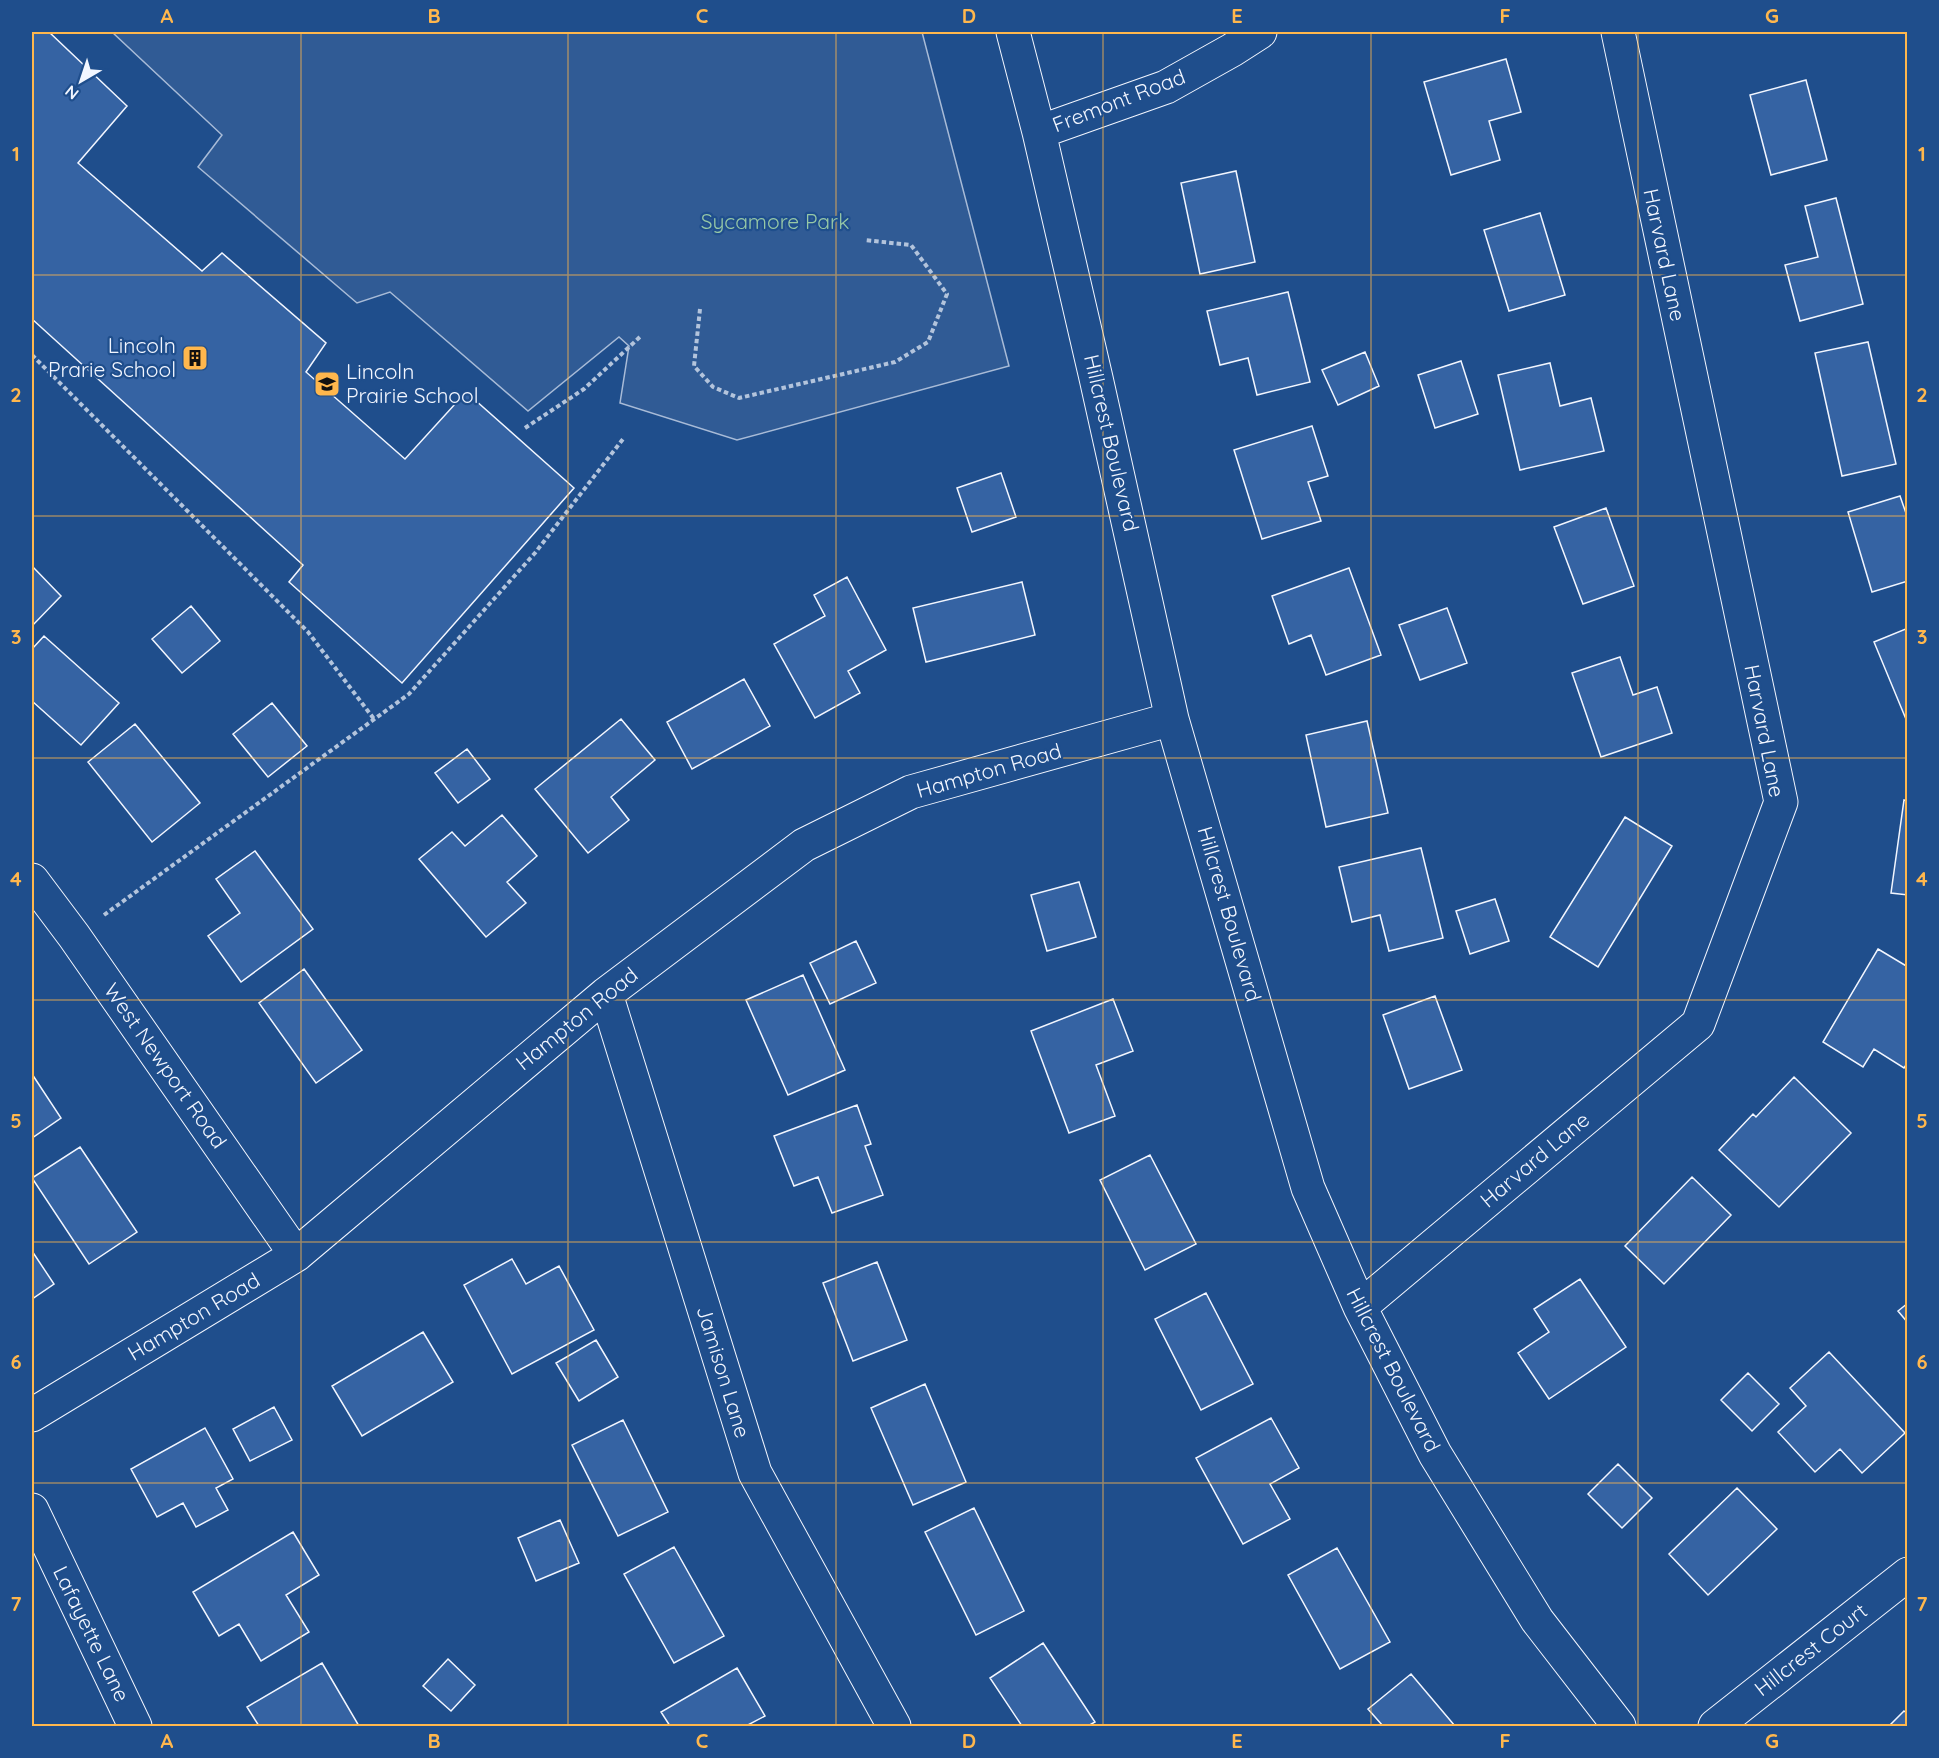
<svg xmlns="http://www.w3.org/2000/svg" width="1939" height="1758" font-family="Quicksand,sans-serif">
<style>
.built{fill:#305b95;stroke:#a8bbd7;stroke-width:1.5}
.building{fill:#3563a3;stroke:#f2f6ff;stroke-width:1.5}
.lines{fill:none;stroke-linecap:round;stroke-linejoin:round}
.minor-casing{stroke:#f2f6ff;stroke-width:35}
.path{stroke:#b3c4dc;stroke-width:4;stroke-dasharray:4.5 3;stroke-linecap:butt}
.minor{stroke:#1f4e8c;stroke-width:33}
.grid{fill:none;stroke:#ffb74d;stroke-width:1.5;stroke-opacity:0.55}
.labels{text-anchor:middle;stroke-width:4.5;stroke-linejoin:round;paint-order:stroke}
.street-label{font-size:21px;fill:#f2f6ff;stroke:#1f4e8c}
.park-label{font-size:21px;fill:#97c8a6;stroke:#1f4e8c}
.poi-label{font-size:21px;fill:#f2f6ff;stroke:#1f4e8c;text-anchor:end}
.neatline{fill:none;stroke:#ffb74d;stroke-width:2}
.grid-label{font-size:20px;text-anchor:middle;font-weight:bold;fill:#ffb74d}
</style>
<rect width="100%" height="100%" fill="#1f4e8c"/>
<!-- built -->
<path class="built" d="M112 32H922L1009 366 737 440 620 403 629 346 619 337 528 411 390 292 357 303 198 167 222 135Z"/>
<!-- building -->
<path class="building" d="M32 32H49L127 106 78 163 202 271 222 253 326 343 306 372 405 459 466 392 574 488 402 683 289 582 303 565 32 319Z
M1506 59 1521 112 1489 121 1500 160 1451 175 1424 82Z
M1806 80 1827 160 1771 175 1750 95Z
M1236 171 1255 262 1200 274 1181 183Z
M1836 198 1863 304 1800 321 1785 265 1818 257 1805 206Z
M1540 213 1565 295 1509 311 1484 230Z
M1288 292 1310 382 1257 395 1248 358 1220 365 1207 311Z
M1868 342 1896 464 1842 476 1815 353Z
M1365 352 1379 386 1338 405 1322 370Z
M1461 361 1478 414 1435 428 1418 375Z
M1550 363 1560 406 1591 398 1604 451 1520 470 1498 375Z
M1312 426 1328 476 1308 482 1321 521 1262 539 1234 450Z
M1001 473 1016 517 972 532 957 488Z
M1900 496 1908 519V581L1872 592 1848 512Z
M1606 508 1634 586 1583 604 1554 527Z
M32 566 61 596 32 626Z
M1349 568 1381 655 1326 675 1311 635 1289 644 1272 596Z
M847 577 886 650 848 671 860 693 815 718 774 644 825 616 814 595Z
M1022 582 1035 635 926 662 913 608Z
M191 606 220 641 182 673 152 639Z
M1447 608 1467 663 1420 680 1399 625Z
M1908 628V724L1874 642Z
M44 636 119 703 81 745 32 701V649Z
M1620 657 1633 695 1657 687 1672 733 1601 757 1572 673Z
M744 679 770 726 692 769 667 722Z
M272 703 307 746 268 777 233 734Z
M621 719 655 760 611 797 629 820 588 853 535 789Z
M1367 721 1388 813 1326 827 1306 735Z
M135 724 200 803 152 842 88 762Z
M467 749 490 779 458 803 435 773Z
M1904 800 1908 801V895L1891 893Z
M502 815 537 856 507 882 526 903 486 937 419 859 452 832 465 846Z
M1625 817 1672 846 1598 967 1550 937Z
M1421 848 1443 938 1389 951 1380 915 1352 922 1339 867Z
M255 851 313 929 241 982 208 936 240 913 216 879Z
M1079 882 1096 937 1047 951 1031 895Z
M1495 899 1509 941 1470 954 1456 911Z
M856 941 876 983 830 1004 810 963Z
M1878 949 1908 967V1062L1904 1068 1874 1049 1863 1067 1823 1042Z
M304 969 362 1050 316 1083 259 1003Z
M803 975 845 1070 788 1095 746 1000Z
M1435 996 1462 1070 1409 1089 1383 1015Z
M1113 999 1133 1051 1096 1065 1115 1116 1069 1133 1031 1031Z
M32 1074 61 1118 32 1138Z
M1794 1077 1851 1133 1779 1207 1719 1150 1753 1114 1756 1117Z
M857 1105 871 1144 865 1146 883 1195 832 1213 818 1177 794 1186 774 1136Z
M80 1147 137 1232 89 1264 32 1178Z
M1150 1155 1196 1244 1145 1270 1100 1180Z
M1692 1177 1731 1215 1664 1284 1625 1246Z
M32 1251 54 1284 32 1299Z
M512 1259 526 1284 559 1266 594 1330 512 1374 464 1285Z
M877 1262 907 1340 853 1361 823 1283Z
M1580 1279 1626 1347 1549 1399 1518 1353 1549 1332 1534 1309Z
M1206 1293 1253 1384 1201 1410 1155 1319Z
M1908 1303V1323L1898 1311Z
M423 1332 453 1382 362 1436 332 1386Z
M596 1340 618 1377 579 1401 556 1363Z
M1829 1352 1905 1433 1862 1473 1840 1449 1815 1472 1778 1432 1806 1406 1790 1388Z
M1748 1373 1779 1404 1752 1431 1721 1400Z
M925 1384 966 1482 913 1505 871 1408Z
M274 1407 292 1440 250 1461 233 1429Z
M1271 1418 1299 1468 1270 1484 1290 1519 1243 1544 1196 1458Z
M623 1420 668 1512 618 1536 572 1445Z
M205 1428 233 1479 216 1488 228 1510 196 1527 183 1503 157 1517 131 1469Z
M1618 1464 1652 1498 1622 1528 1588 1494Z
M1737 1488 1777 1529 1708 1595 1669 1554Z
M974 1508 1024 1611 976 1635 925 1532Z
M560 1520 579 1563 536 1581 518 1538Z
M293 1532 319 1575 286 1595 309 1632 261 1661 239 1624 219 1636 193 1592Z
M674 1547 724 1636 674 1663 624 1574Z
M1337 1548 1390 1642 1340 1669 1288 1575Z
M1043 1643 1095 1722 1088 1726H1022L990 1678Z
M448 1659 475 1685 451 1711 423 1686Z
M322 1663 359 1726H259L247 1707Z
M737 1668 765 1716 746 1726H670L661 1712Z
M1411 1674 1455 1726H1383L1368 1709Z
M1904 1711 1908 1714V1726H1889Z"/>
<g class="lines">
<!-- minor casing -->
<g class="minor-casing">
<path id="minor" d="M1013 32 1039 132 1096 378 1172 719 1308 1188 1360 1307 1435 1454 1537 1620 1619 1726
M1039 132 1166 87 1232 50 1260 32
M32 880 74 936 296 1255
M606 994 755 1473 894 1726
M1360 1307 1698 1024 1781 802 1618 32
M32 1415 296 1255 606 994 804 845 911 792 1172 719
M32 1510 135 1726
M1715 1726 1908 1574"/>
</g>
<!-- path -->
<path class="path" d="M700 309 694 366 713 387 739 398 895 362 928 342 947 294 911 245 864 240
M32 355 308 632 374 719
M525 428 584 389 642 335
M104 915 409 694 535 553 623 439"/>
<!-- minor -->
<use href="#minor" class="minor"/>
</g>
<!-- grid -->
<path class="grid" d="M301 32V1726M568 32V1726M836 32V1726M1103 32V1726M1371 32V1726M1638 32V1726M32 275H1908M32 516H1908M32 758H1908M32 1000H1908M32 1242H1908M32 1483H1908"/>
<!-- icons -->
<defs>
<g id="building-square" transform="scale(1.35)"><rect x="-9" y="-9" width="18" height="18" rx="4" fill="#ffb74d" stroke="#1f4e8c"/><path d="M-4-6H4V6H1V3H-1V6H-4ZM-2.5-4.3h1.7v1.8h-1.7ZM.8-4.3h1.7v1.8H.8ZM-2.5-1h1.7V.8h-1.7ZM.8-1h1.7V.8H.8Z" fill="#111"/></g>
<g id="school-square" transform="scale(1.35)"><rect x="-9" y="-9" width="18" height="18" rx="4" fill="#ffb74d" stroke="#1f4e8c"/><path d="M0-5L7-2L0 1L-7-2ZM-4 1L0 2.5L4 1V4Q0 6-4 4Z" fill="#111"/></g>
</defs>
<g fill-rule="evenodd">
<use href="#building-square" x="195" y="358"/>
<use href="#school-square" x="327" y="384"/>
</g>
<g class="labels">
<!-- street labels -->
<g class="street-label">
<text transform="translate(1119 101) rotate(-21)" y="7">Fremont Road</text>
<text transform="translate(1664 255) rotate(78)" y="7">Harvard Lane</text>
<text transform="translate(1111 443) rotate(77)" y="7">Hillcrest Boulevard</text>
<text transform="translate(1764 731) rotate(79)" y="7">Harvard Lane</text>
<text transform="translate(989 771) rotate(-16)" y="7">Hampton Road</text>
<text transform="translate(1229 914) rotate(74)" y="7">Hillcrest Boulevard</text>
<text transform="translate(577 1019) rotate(-39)" y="7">Hampton Road</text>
<text transform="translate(165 1066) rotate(55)" y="7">West Newport Road</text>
<text transform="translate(1535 1160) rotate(-40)" y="7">Harvard Lane</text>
<text transform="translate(194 1317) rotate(-31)" y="7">Hampton Road</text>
<text transform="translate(1393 1370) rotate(63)" y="7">Hillcrest Boulevard</text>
<text transform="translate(723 1372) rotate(73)" y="7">Jamison Lane</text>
<text transform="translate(91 1634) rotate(64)" y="7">Lafayette Lane</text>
<text transform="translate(1811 1650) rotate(-38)" y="7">Hillcrest Court</text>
</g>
<!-- park labels -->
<g class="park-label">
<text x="775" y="229">Sycamore Park</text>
</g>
<!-- poi labels -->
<g class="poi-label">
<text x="176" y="353">Lincoln<tspan x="176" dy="24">Prarie School</tspan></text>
<text x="346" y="379" text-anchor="start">Lincoln<tspan x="346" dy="24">Prairie School</tspan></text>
</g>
</g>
<!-- border -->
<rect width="1939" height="1758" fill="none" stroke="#1f4e8c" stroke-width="66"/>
<!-- north arrow -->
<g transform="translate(81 81) rotate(219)" stroke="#1f4e8c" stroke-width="4.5" paint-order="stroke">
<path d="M0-4.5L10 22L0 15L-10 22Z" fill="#f2f6ff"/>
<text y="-9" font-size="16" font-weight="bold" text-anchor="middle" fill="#f2f6ff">N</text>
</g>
<rect x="33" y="33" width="1873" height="1692" class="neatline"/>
<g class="grid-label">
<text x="167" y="23">A</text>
<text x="434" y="23">B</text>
<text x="702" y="23">C</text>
<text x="969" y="23">D</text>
<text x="1237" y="23">E</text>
<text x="1505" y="23">F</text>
<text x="1772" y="23">G</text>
<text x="16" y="161">1</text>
<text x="1922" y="161">1</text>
<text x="16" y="402">2</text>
<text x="1922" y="402">2</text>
<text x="16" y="644">3</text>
<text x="1922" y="644">3</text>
<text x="16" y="886">4</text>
<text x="1922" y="886">4</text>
<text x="16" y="1128">5</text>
<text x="1922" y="1128">5</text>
<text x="16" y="1369">6</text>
<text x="1922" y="1369">6</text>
<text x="16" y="1611">7</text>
<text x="1922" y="1611">7</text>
<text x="167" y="1748">A</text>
<text x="434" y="1748">B</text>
<text x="702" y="1748">C</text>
<text x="969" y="1748">D</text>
<text x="1237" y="1748">E</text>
<text x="1505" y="1748">F</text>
<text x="1772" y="1748">G</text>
</g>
</svg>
